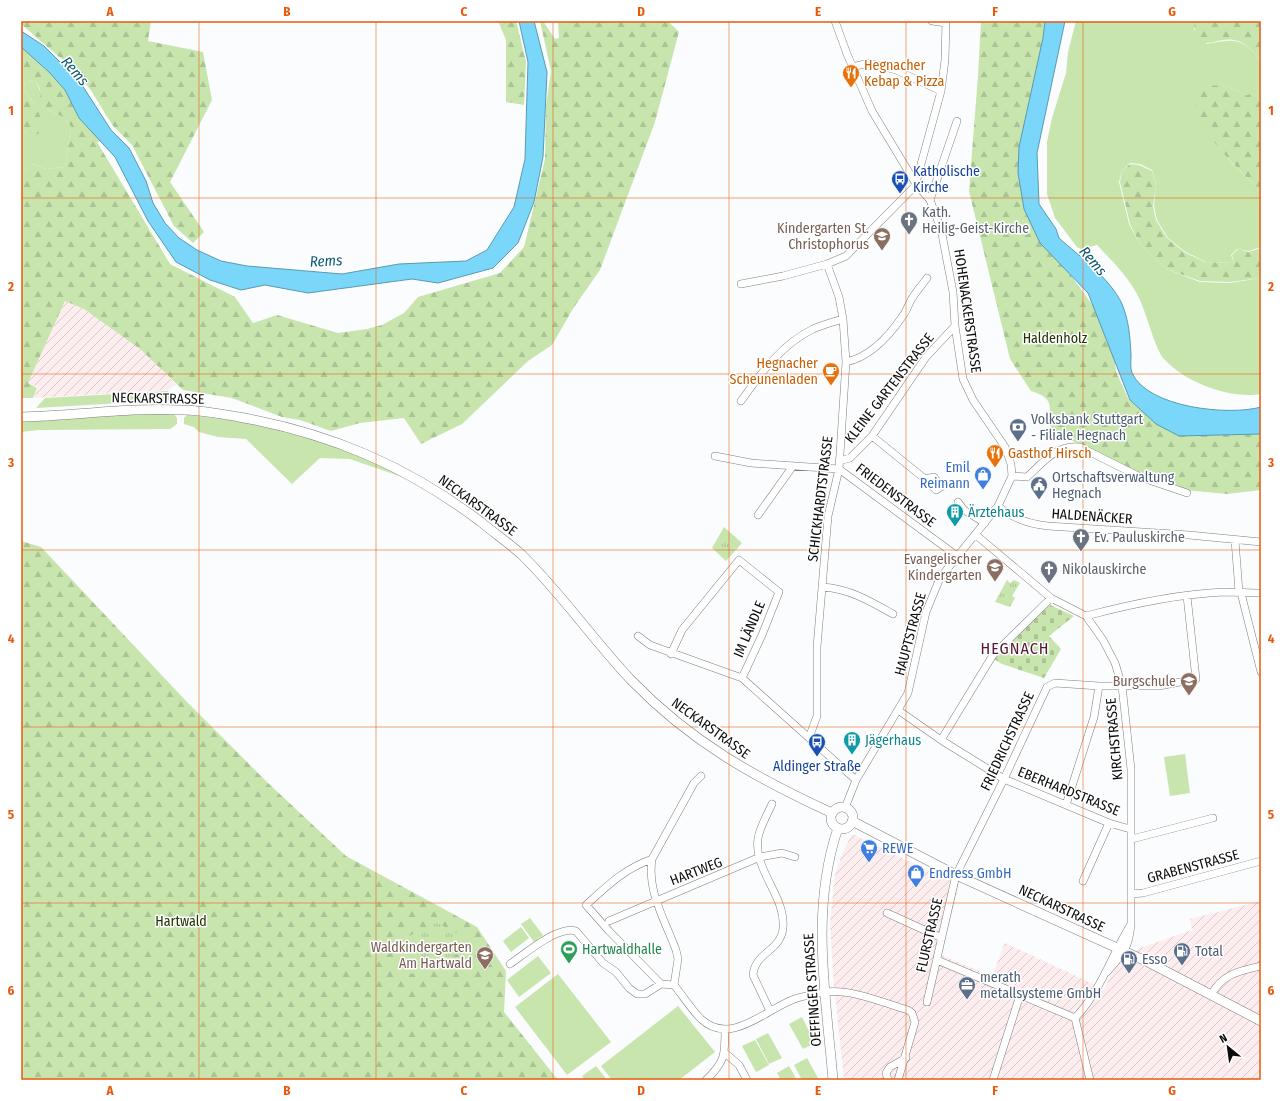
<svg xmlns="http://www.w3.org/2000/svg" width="1282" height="1101" font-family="'Fira Sans Condensed',sans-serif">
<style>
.industrial{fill:url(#industrial-furrows)}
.green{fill:#c7e5ad}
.forest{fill:url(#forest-firs)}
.cemetery{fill:url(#cemetery-stones)}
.park{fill:url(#park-tufts)}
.water{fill:#7ad7f9;stroke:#599ab2}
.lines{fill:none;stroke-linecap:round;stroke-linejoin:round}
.street-casing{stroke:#7d7e7f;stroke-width:8}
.secondary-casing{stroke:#7d7e7f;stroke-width:10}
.street{stroke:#fff;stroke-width:7}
.secondary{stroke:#fff;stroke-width:9}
.grid{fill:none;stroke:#e8590c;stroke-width:1;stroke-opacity:0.55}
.labels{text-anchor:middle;stroke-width:3;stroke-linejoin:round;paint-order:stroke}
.food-label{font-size:14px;fill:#c56008;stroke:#fff;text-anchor:start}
.transit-label{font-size:14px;fill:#164399;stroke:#fff;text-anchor:start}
.worship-label{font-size:14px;fill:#5b616d;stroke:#fff;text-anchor:start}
.education-label{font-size:14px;fill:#785e54;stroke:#fff;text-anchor:end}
.street-label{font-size:14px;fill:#0c0c0d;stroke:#fff}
.park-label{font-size:14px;fill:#203503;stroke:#fff}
.service-label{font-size:14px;fill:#4e5e75;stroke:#fff;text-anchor:start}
.shop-label{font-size:14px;fill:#366cbe;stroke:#fff;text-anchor:start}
.culture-label{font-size:14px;fill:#0d838f;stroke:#fff;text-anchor:start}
.leisure-label{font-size:14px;fill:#27864d;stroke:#fff;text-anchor:start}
.water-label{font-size:15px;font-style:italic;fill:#0e5b73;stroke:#fff}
.quarter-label{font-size:16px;letter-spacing:1px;fill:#561634;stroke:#fff}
.neatline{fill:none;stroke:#e8590c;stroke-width:1.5}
.grid-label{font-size:13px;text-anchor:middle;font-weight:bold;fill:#e8590c}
</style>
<defs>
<pattern id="industrial-furrows" width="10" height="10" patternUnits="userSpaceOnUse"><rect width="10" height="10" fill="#feedee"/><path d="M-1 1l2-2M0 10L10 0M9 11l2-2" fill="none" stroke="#d8cacb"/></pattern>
<pattern id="forest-firs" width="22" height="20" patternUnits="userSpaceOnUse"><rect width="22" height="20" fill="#c7e5ad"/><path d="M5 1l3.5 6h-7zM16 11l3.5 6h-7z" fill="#aac394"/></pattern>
<pattern id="cemetery-stones" width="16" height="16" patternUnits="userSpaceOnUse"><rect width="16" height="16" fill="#c7e5ad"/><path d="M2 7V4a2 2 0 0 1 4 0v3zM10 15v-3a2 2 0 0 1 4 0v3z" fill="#aac394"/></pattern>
<pattern id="park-tufts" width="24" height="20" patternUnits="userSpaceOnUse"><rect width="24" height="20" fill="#c7e5ad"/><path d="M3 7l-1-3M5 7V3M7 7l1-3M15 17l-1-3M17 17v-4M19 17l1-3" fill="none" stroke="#aac394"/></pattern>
</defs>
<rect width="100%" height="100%" fill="#fafcfd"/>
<!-- industrial -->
<path class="industrial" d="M65 301 84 309 140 349 176 384 168 390 34 398 38 387 28 383Z
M852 834 959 885 941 955 992 976 1005 943 1104 989 1120 958 1143 947 1192 930 1190 919 1261 901V1080H844L834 986 830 923 835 875 842 854Z"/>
<!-- green -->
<path class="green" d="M1076 21H1194V30L1207 44C1234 39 1242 37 1261 61L1260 91 1247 95 1223 85 1199 117C1215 145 1235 170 1261 190V247L1249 251 1237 249 1231 255 1234 263 1206 262 1184 251 1168 238 1157 220 1154 206 1156 185 1152 170 1140 164 1130 163 1122 171 1119 182 1129 224 1140 244 1166 269 1200 282 1230 283 1261 278V394C1229 399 1186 383 1164 359 1156 351 1146 313 1140 300 1130 278 1113 262 1097 245L1081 249 1077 247 1055 218 1047 194V142L1052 118 1066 73 1068 52Z
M36 81 48 110 65 118 71 127 65 167 46 169 33 164 21 174V129L29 135 35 104 22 88 25 82Z
M168 391 173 400 36 408 45 398Z
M170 409 177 418V424L170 429 39 430 21 432V417Z
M187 415 257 423 298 430 403 471 399 476 350 459 320 458 292 484 246 439 218 437 199 432 194 427 184 424V418Z
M1185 754 1190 793 1170 796 1164 757Z
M530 918 543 935 534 942 521 924Z
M521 927 529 938 511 952 503 941Z
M538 956 551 973 519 997 507 980Z
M558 974 611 1042 567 1075 515 1007Z
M678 1006 715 1052 679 1080H612L601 1066Z
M802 1017 815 1043 803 1049 789 1024Z
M768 1033 782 1058 769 1064 756 1039Z
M755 1040 769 1065 756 1072 742 1046Z
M807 1058 819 1080H802L794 1065Z
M596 1066 607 1080H585L582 1076Z
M789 1066 797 1080H781L777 1073Z"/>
<!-- forest -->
<path class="forest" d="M21 21H151L148 41 203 52 212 100 170 182 204 232 193 243 174 226 132 145 113 126 90 89 65 62 21 24Z
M498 21H516L526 62 524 105 506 102V40Z
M540 21H543L555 39 559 38 558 21H668L679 32 655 122 600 270 574 307 552 345 528 361 462 424 421 444 404 418 360 423 331 431 300 420 282 417 232 398 183 390 140 349 84 309 65 301 28 383 37 388 33 398H21V174L33 164 46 169 65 167 71 127 65 118 48 110 40 100V89L36 81 25 82 22 88 35 104 45 128 38 134 29 135 21 129V47L49 72 65 90 79 118 102 141 97 142 170 264 235 297 253 323 277 315 338 333 367 329 382 325 404 313 418 297 500 273 524 247 545 159 546 106 551 71Z
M981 21H1049L1027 209 1067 270 1099 314 1114 350 1116 372 1129 400 1151 418 1261 430V490L1227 494 1185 490 1140 476 1106 456 1055 433 1047 421C1054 403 1048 396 1031 391L1010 359 969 191 978 76Z
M1194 21H1261V61C1254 52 1246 42 1234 40 1216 36 1195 58 1194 21Z
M1223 85 1247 95 1261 90V190C1245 178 1166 102 1207 86 1212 85 1218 86 1223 85Z
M1130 164 1139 165 1152 171 1156 186 1153 206 1156 220 1167 238 1184 252 1205 262 1234 263 1232 255 1238 249 1249 252 1261 248V278L1230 282 1200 281 1166 269 1140 244 1130 224 1120 182 1122 171Z
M21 541 41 547 187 702 268 783 346 856 477 927 506 971 504 1012 558 1080H21Z"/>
<!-- cemetery -->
<path class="cemetery" d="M1048 604 1074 616 1049 636 1061 649 1044 678 1002 664 994 659V655Z"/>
<!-- park -->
<path class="park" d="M724 527 742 543 726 561 712 548Z
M1007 580 1010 583 1014 580 1020 583 1012 596 1015 598 1010 607 995 602Z
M435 922 461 935 463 951 411 974 402 940Z"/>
<!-- water -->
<path class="water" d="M519 21H534L547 72 543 157 534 202 518 243 493 268 438 283 412 279 308 293 265 285 241 290 210 280 176 262 148 221 115 157 79 118 65 90 49 72 21 47V31L44 46 80 82 111 130 129 148 146 181 153 203 165 223 179 238 197 250 221 261 247 266 342 274 399 264 466 261 487 250 514 207 525 159 528 62Z
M1045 21H1065L1037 153 1039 204 1056 229 1059 238C1080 257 1110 278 1122 304 1129 321 1130 337 1131 355 1131 360 1130 368 1132 373 1148 408 1229 416 1261 407V434L1179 436 1156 424 1130 400 1088 293 1040 243 1024 209 1018 173 1019 147 1043 38Z"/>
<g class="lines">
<!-- street casing -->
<g class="street-casing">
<path id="street" d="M835 21 847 54 872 111 916 184 930 200 941 229 953 292 955 326 963 379 973 400 1005 447 1011 464 1012 476 998 506 940 578 926 612 908 693 856 780 845 808
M932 21 946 23
M852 67 869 63 896 70 941 91
M930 200 957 121
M741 284 783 276 827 264 846 256 915 186 941 91 945 60 946 21
M846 362C870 357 889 336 902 317 906 312 908 306 911 300 915 293 922 285 927 278
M741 401C761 373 782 344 813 329 822 325 833 322 843 319
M872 436 925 479 936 490 941 487 934 477 925 479
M715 456 751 463 839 469 957 556
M839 461 850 458 872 436 926 357 955 326
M1012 476 1027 477C1043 463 1056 444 1080 447L1140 477 1187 493
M958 502 964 510 985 523
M998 506C1013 519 1029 524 1048 526L1189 535 1261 542
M758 515 793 466
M976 535 1051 598 1086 616 1103 640 1115 663 1122 686 1131 769V924C1129 949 1123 953 1107 972
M1235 540 1239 592
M823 587C850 589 870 601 893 614
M1241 593 1261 672
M1086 616C1131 604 1178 594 1224 592 1237 592 1249 593 1261 593
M638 636 650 645 742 678 856 780
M671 654 682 630 739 560 779 592 762 635 742 678
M898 710 941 740 1004 779 1109 823 1130 829
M809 738 817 716V647L828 516 839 469 846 362 843 319 839 297 827 264
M941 740 993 655 1051 598
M1066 805 1094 717 1099 686
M1132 839 1213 818
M652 859C624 869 608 885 586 905L609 931 661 984
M1083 881 1109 823
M1131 894 1143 893 1261 861
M887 913 942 938
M609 921 760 857 782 853 795 857
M937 960 1075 1018
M510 964C525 954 558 925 576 931L603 963 616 972 629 988 637 994H645L661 984 674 985C683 996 691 1009 701 1019 730 1046 764 1011 792 1000 802 996 814 994 825 992 852 989 881 1002 908 1010L912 1013 915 1022 898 1080
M674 985 678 959 676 950C665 920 647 892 652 859L694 783 701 776
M1211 995C1222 974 1239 971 1261 966
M927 1002 956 875 1004 779 1047 687 1055 683 1099 686H1159L1196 679 1187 596
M770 1011 753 975C755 952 781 951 783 928 786 896 753 870 758 838 760 827 767 815 772 804
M1075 1018C1101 991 1111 956 1131 924
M1075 1018 1090 1080
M725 1053 739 1065 747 1080
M706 1080C725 1062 725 1055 725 1030
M888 1080 886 1073 890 1067 906 1058
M993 1080 1020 995"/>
</g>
<!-- secondary casing -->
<g class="secondary-casing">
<path id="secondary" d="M21 417C75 416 128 407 182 410 201 410 220 414 239 417 330 433 407 466 481 522 494 533 509 543 522 555 562 594 593 640 631 680 691 742 754 777 832 813
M831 818a11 11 0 1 1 22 0a11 11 0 1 1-22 0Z
M852 821 956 875 1148 962 1261 1021
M833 1080C826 996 810 910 838 828"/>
</g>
<!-- street -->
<use href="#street" class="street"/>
<!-- secondary -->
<use href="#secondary" class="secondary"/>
</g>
<!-- grid -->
<path class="grid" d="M199 21V1080M376 21V1080M553 21V1080M729 21V1080M906 21V1080M1083 21V1080M21 198H1261M21 374H1261M21 550H1261M21 727H1261M21 903H1261"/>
<!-- icons -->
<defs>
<g id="restaurant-pin" transform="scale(0.9)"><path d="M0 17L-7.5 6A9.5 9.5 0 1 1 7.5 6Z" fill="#e8710a" stroke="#fff"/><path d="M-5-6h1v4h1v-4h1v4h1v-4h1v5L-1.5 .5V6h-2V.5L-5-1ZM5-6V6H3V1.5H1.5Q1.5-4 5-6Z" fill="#fff"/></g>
<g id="bus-pin" transform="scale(0.9)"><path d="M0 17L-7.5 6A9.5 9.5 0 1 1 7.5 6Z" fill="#1a4fb4" stroke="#fff"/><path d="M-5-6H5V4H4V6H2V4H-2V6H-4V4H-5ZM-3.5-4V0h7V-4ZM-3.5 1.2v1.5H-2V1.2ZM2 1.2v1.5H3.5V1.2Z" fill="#fff"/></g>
<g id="church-pin" transform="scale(0.9)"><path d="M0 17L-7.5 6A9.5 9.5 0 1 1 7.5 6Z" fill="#6b7280" stroke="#fff"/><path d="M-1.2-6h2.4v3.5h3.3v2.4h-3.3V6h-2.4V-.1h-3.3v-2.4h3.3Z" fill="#fff"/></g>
<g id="school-pin" transform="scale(0.9)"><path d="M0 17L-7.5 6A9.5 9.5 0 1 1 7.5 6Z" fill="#8d6e63" stroke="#fff"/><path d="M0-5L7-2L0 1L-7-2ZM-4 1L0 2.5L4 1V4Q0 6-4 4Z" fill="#fff"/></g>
<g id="cafe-pin" transform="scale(0.9)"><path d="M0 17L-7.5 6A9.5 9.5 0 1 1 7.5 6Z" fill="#e8710a" stroke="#fff"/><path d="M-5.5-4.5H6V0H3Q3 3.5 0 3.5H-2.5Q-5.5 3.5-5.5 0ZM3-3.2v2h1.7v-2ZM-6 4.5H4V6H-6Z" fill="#fff"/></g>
<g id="bank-pin" transform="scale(0.9)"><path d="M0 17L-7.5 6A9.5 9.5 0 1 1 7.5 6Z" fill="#5c6f8a" stroke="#fff"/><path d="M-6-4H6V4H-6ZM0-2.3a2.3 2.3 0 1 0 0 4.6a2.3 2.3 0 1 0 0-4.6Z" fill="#fff"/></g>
<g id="shop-pin" transform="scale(0.9)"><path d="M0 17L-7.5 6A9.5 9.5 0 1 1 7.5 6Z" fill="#3f7fe0" stroke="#fff"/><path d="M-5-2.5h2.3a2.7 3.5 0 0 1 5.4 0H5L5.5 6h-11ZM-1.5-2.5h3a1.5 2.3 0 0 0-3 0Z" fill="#fff"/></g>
<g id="civic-pin" transform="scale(0.9)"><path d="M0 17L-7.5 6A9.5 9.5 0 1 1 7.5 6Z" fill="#5c6f8a" stroke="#fff"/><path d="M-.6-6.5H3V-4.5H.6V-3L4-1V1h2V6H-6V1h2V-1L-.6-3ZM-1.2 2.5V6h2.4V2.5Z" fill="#fff"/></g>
<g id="building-pin" transform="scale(0.9)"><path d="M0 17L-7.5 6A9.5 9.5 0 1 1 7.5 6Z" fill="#0f9aa8" stroke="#fff"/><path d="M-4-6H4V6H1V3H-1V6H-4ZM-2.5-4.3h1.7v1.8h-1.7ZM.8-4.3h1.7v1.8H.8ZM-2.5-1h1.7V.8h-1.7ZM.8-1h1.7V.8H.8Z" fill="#fff"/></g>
<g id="supermarket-pin" transform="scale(0.9)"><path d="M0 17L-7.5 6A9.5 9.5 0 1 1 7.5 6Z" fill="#3f7fe0" stroke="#fff"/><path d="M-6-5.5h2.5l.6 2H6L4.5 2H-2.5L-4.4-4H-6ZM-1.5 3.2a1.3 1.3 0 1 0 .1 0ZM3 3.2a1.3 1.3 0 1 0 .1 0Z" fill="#fff"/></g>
<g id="stadium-pin" transform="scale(0.9)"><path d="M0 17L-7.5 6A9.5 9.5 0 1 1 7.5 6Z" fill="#2e9e5b" stroke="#fff"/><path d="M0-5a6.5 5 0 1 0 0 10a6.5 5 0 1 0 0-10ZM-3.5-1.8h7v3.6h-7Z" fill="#fff"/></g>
<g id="fuel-pin" transform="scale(0.9)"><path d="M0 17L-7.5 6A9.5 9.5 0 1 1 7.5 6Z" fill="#5c6f8a" stroke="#fff"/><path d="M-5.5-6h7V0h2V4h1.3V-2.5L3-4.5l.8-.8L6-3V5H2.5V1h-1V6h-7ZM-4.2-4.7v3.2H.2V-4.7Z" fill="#fff"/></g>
<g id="office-pin" transform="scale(0.9)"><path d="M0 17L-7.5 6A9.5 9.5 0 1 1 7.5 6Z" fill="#5c6f8a" stroke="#fff"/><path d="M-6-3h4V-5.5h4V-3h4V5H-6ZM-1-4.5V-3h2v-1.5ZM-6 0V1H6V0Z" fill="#fff"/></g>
</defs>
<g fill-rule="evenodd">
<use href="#restaurant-pin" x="851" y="73"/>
<use href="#bus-pin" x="900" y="179"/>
<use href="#church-pin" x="909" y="220"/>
<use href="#school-pin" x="882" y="236"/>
<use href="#cafe-pin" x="831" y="371"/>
<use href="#bank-pin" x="1018" y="427"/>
<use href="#restaurant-pin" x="995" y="453"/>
<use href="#shop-pin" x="983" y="475"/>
<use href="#civic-pin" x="1039" y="485"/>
<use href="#building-pin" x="955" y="512"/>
<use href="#church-pin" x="1081" y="537"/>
<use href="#school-pin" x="995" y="567"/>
<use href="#church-pin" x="1049" y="569"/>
<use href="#school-pin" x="1189" y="681"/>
<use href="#building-pin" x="852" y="740"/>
<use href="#bus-pin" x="817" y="742"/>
<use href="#supermarket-pin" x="869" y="848"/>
<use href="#shop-pin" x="916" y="873"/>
<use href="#stadium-pin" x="569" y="949"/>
<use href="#fuel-pin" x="1182" y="951"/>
<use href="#school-pin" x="485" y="955"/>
<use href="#fuel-pin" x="1129" y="959"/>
<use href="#office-pin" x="967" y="985"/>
</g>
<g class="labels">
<!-- food labels -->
<g class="food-label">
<text x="864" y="70">Hegnacher<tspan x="864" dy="16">Kebap &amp; Pizza</tspan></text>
<text x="818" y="368" text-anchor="end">Hegnacher<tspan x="818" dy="16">Scheunenladen</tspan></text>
<text x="1008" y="458">Gasthof Hirsch</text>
</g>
<!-- transit labels -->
<g class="transit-label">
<text x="913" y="176">Katholische<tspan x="913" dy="16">Kirche</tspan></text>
<text x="817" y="771" text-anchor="middle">Aldinger Straße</text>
</g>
<!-- worship labels -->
<g class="worship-label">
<text x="922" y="217">Kath.<tspan x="922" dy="16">Heilig-Geist-Kirche</tspan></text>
<text x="1094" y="542">Ev. Pauluskirche</text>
<text x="1062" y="574">Nikolauskirche</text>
</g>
<!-- education labels -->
<g class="education-label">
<text x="869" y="233">Kindergarten St.<tspan x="869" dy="16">Christophorus</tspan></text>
<text x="982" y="564">Evangelischer<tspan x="982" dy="16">Kindergarten</tspan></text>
<text x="1176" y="686">Burgschule</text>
<text x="472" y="952">Waldkindergarten<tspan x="472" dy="16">Am Hartwald</tspan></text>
</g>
<!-- street labels -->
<g class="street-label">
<text transform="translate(968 311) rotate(82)" y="5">HOHENACKERSTRASSE</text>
<text transform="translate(889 388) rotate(-52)" y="5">KLEINE GARTENSTRASSE</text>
<text transform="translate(158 398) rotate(1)" y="5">NECKARSTRASSE</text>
<text transform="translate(896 495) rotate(37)" y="5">FRIEDENSTRASSE</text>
<text transform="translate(820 499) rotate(-83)" y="5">SCHICKHARDTSTRASSE</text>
<text transform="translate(478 505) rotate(36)" y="5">NECKARSTRASSE</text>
<text transform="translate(1092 516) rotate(4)" y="5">HALDENÄCKER</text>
<text transform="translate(749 629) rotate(-67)" y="5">IM LÄNDLE</text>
<text transform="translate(910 634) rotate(-75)" y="5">HAUPTSTRASSE</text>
<text transform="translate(711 728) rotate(36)" y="5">NECKARSTRASSE</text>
<text transform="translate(1114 739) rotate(-95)" y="5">KIRCHSTRASSE</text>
<text transform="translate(1007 741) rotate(-65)" y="5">FRIEDRICHSTRASSE</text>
<text transform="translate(1069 791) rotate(22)" y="5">EBERHARDSTRASSE</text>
<text transform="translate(1193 866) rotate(-15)" y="5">GRABENSTRASSE</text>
<text transform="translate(696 871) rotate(-21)" y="5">HARTWEG</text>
<text transform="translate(1062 908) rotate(25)" y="5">NECKARSTRASSE</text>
<text transform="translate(929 935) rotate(-77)" y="5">FLURSTRASSE</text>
<text transform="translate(812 990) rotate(-94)" y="5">OEFFINGER STRASSE</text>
</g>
<!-- park labels -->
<g class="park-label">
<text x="1055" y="343">Haldenholz</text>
<text x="181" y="926">Hartwald</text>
</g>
<!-- service labels -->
<g class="service-label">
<text x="1031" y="424">Volksbank Stuttgart<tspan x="1031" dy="16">- Filiale Hegnach</tspan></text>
<text x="1052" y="482">Ortschaftsverwaltung<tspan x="1052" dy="16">Hegnach</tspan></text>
<text x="1195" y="956">Total</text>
<text x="1142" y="964">Esso</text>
<text x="980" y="982">merath<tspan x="980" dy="16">metallsysteme GmbH</tspan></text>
</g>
<!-- shop labels -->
<g class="shop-label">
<text x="970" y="472" text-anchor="end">Emil<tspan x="970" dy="16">Reimann</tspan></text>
<text x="882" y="853">REWE</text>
<text x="929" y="878">Endress GmbH</text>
</g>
<!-- culture labels -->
<g class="culture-label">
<text x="968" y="517">Ärztehaus</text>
<text x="865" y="745">Jägerhaus</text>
</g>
<!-- leisure labels -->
<g class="leisure-label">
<text x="582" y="954">Hartwaldhalle</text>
</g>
<!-- water labels -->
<g class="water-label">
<text transform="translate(75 71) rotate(49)" y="5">Rems</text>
<text transform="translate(326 261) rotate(-3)" y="5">Rems</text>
<text transform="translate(1093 261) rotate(50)" y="5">Rems</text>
</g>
<!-- quarter labels -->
<g class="quarter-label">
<text x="1015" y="654">HEGNACH</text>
</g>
</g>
<!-- border -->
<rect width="1282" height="1101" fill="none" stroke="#ffffff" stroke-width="44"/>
<!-- north arrow -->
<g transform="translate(1228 1047) rotate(331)" stroke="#ffffff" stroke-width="3" paint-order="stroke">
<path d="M0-3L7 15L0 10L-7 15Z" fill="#0c0c0d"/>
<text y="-6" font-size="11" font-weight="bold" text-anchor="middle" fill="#0c0c0d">N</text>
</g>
<rect x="22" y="22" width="1238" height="1057" class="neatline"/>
<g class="grid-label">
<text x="110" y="16">A</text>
<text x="287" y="16">B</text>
<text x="464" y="16">C</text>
<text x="641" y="16">D</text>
<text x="818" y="16">E</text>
<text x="995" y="16">F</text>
<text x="1172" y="16">G</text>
<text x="11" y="115">1</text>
<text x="1271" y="115">1</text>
<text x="11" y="291">2</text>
<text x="1271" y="291">2</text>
<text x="11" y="467">3</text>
<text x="1271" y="467">3</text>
<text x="11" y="643">4</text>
<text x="1271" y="643">4</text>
<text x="11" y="819">5</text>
<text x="1271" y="819">5</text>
<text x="11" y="995">6</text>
<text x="1271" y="995">6</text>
<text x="110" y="1095">A</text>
<text x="287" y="1095">B</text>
<text x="464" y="1095">C</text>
<text x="641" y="1095">D</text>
<text x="818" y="1095">E</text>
<text x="995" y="1095">F</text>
<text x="1172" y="1095">G</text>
</g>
</svg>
